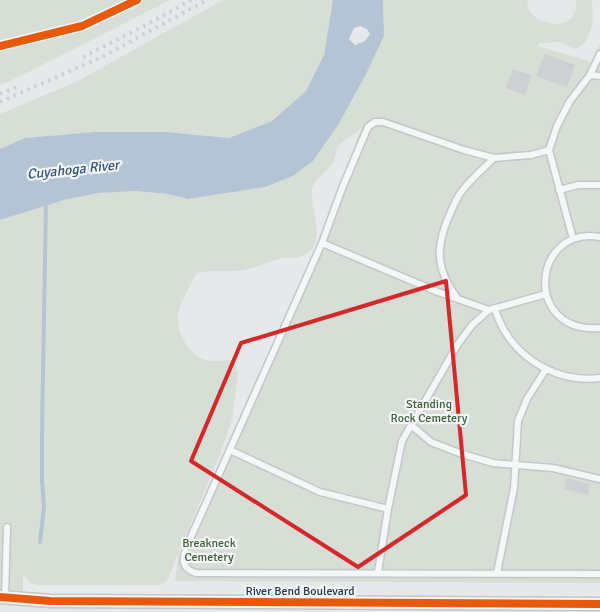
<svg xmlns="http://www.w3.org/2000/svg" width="600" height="612" font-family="Signika,sans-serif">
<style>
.green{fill:#d6ded6}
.water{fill:#b4c4d5;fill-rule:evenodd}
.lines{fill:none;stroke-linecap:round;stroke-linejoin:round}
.stream{stroke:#b4c4d5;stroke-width:4}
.building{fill:#ced0d3}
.lane-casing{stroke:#c4c6c8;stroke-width:9}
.street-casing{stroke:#c4c6c8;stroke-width:15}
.lane{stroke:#f5f6f7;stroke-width:6}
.street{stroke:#f5f6f7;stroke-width:12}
.rail{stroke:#cecfd2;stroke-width:4;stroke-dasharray:2.5 5;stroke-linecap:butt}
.cycleway-casing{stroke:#f4f6f9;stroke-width:11}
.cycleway{stroke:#e8590c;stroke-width:8}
.marked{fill:none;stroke:#d62828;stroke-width:4;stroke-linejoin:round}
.labels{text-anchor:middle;stroke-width:4.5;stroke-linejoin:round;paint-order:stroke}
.park-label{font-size:12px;fill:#3f6138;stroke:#f4f6f9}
.street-label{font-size:12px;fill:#2b3445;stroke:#f4f6f9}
.water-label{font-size:14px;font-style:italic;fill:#34527a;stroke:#f4f6f9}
</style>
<rect width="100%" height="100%" fill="#e6e8ea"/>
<!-- green -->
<path class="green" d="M0 0H170L17 78 0 85Z
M223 0H333L324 55 306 91 272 121 229 138 166 132H94L25 138 0 149V114L78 81Z
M383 0H527C528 5 529 12 533 15 540 23 558 27 567 21 572 18 574 14 577 9L575 0H591C595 12 593 33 584 43 582 46 577 47 574 49L561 42 540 43 537 46 592 62 600 43V583L175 581 178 559 318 242 362 126C353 137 351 135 341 143 334 149 337 156 333 163 327 172 313 179 312 190 310 210 329 245 302 256 295 259 286 257 279 259 264 263 250 271 234 271 221 272 210 270 196 273 191 285 183 297 179 309 174 327 186 354 205 360 213 362 224 360 233 360L238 374 232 420 220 454 167 581 161 585H38L30 583 23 575V592L0 589V220L64 200 99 193 135 191 168 194 188 199 265 187 293 176 313 161 384 36Z"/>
<!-- water -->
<path class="water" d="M333 0H383L384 36 365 76 338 125 313 161 293 176 265 187 188 199 168 194 135 191 99 193 64 200 0 220V149L25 138 94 132H166L229 138 272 121 306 91 324 55ZM360 26 367 29 370 34 365 41 355 45 349 39 354 28Z"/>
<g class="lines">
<!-- stream -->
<path class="stream" d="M40 542 44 507 42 481V433L46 202"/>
</g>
<!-- building -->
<path class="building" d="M545 54 575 65 567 87 536 76Z
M513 69 532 76 525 95 506 88Z
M566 478 590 484 588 495 564 489Z"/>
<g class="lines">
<!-- lane casing -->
<g class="lane-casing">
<path id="lane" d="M590 75 600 76
M549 150 573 239
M559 190 578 185H600
M600 237C532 225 522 334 600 328
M322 243 186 548C182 560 182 569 196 573L600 574
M546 294 489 310 438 292 322 243 343 186 368 127 375 122H383L464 150 494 158 531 155 549 150 557 126 570 101 590 75 600 54
M458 299C436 271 435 248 449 216 453 208 456 198 462 191 471 179 483 169 494 158
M494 308C497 315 500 323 504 330 523 363 562 383 600 378
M411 425 431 442 462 454 493 463 553 468 600 479
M230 450 320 492 388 509
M378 572 388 509 402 441 458 344 472 325 489 310
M497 573 514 488 518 421 527 399 546 369
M5 598 7 527"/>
</g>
<!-- street casing -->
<g class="street-casing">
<path id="street" d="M0 597 50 601 600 604"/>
</g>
<!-- lane -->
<use href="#lane" class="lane"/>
<!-- street -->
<use href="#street" class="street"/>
<!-- rail -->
<path class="rail" d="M83 57 148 24 191 0
M0 94 19 86
M0 102 100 58 207 0"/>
<!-- cycleway casing -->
<g class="cycleway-casing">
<path id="cycleway" d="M0 46 82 26 137 0
M0 597 50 601 600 604"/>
</g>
<!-- cycleway -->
<use href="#cycleway" class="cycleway"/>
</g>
<!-- marked area -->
<path class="marked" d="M446 281 466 495 358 567 191 461 241 343Z"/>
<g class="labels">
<!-- park labels -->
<g class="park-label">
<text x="429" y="408">Standing<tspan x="429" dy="14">Rock Cemetery</tspan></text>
<text x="209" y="547">Breakneck<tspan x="209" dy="14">Cemetery</tspan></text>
</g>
<!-- street labels -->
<g class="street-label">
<text x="300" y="595">River Bend Boulevard</text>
</g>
<!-- water labels -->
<g class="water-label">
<text transform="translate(73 169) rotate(-6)" y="5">Cuyahoga River</text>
</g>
</g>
</svg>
